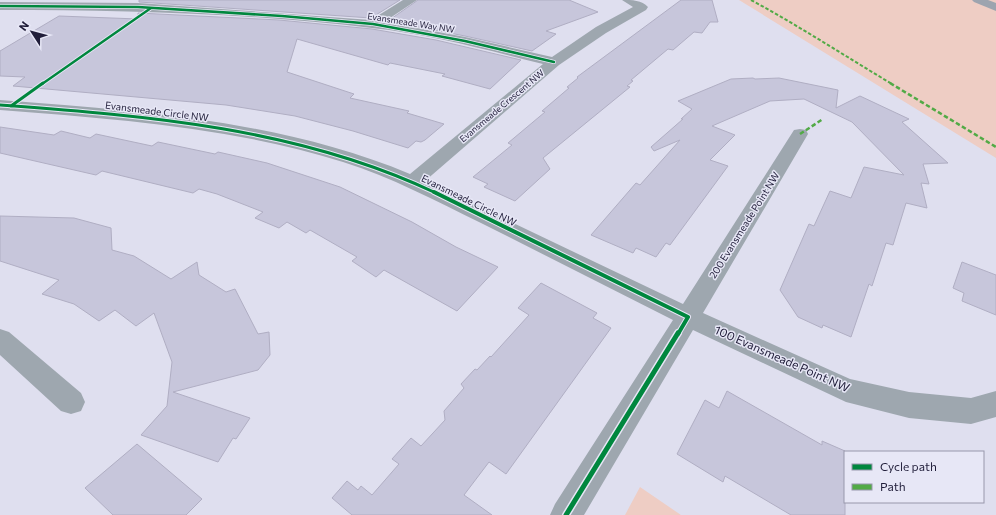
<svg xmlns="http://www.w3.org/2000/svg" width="996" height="515" font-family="Commissioner,sans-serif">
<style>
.green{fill:#eecdc4}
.building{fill:#c7c6db;stroke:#b0aec3}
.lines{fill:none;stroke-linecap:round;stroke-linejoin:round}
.minor{fill:#9ea7af;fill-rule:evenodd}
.highway{fill:#9da4af;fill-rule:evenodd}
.quiet-far1{stroke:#52aa46;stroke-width:2;stroke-dasharray:3.5 2;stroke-linecap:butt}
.quiet{stroke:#52aa46;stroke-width:2.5;stroke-dasharray:4.5 2.5;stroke-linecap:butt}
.cycleway-far3-casing{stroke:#e7e7f6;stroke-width:4}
.cycleway-far2-casing{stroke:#e7e7f6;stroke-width:5}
.cycleway-far1-casing{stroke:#e7e7f6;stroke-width:6}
.cycleway-casing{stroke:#e7e7f6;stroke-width:8}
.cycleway-far3{stroke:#00873e;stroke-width:2.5}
.cycleway-far2{stroke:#00873e;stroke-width:3}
.cycleway-far1{stroke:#00873e;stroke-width:4}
.cycleway{stroke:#00873e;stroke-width:5}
.labels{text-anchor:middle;stroke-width:3;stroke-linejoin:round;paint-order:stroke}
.far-street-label{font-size:9px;fill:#211e3a;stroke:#e7e7f6}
.street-label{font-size:10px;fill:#211e3a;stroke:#e7e7f6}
.near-street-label{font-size:12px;fill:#211e3a;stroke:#e7e7f6}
</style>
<rect width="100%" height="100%" fill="#dfdfef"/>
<!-- green -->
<path class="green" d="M739 0H996V158Z
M640 487 681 515H625Z"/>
<!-- building -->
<path class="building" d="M139 0H400L371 18 139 2Z
M418 0H569L598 12 546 31 556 34 532 51 465 36 388 21Z
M681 0H712L718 22H710L702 33 694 32 673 50 668 49 631 80 633 81 627 86 630 87 543 158 550 169 515 201 484 187 488 184 473 177 512 145 508 143 545 112 542 111 569 88 567 87 578 78 577 77Z
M138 13 279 20 372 29 436 40 521 60 490 89 442 76 445 74 390 63 388 65 297 39 287 72 354 94 350 98 409 111 407 113 444 124 425 140 421 142 416 141 408 148 353 131 295 116 226 105 13 86 25 77 0 76V51L59 16 138 19Z
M753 78 755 79 779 78 838 90 836 108 860 96 909 119 902 122 948 163 923 164 929 184 921 183 927 208 906 203 893 245 886 243 872 286 869 284 851 337 823 325 822 328 798 317 780 290 809 224 814 226 830 191 851 198 864 167 904 175 852 122 804 99 770 101 712 126 735 135 710 160 728 166 670 245 666 243 656 257 636 248 633 253 591 235 636 183 640 185 680 140 654 151 651 147 683 119H681L692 109 678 101 731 79Z
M0 127 54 135 61 131 90 138 96 134 152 146 158 142 215 154 218 152 267 163 340 187 412 222 456 247 498 267 457 311 384 270 376 277 352 261 357 257 310 230 306 233 287 222 279 228 255 218 263 212 217 194 199 189 193 193 102 171 96 175 0 153Z
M0 216 74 218 111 228 112 250 134 256 171 279 197 262 199 275 226 292 235 289 258 334 269 332 270 355 258 370 173 392 250 418 236 439 233 438 218 462 141 435 167 406 172 362 154 313 136 326 115 310 99 321 74 304 42 294 59 280 0 261Z
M962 262 996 275V315L962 301 964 293 953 288Z
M541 283 597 313 593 318 611 328 506 474 489 462 464 495 492 515H352L332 498 347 481 358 490 361 486 372 495 399 464 392 459 411 438 421 446 445 420 444 411 464 388 461 384 475 369 477 370 490 356 491 357 529 315 518 308Z
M727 391 822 445V441L845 451V515H791L725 476 723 482 677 454 705 400 719 408Z
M137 444 202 499 186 515H113L85 488Z"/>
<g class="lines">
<!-- minor -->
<path class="minor" d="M403 0H417L384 22 465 37 552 57 596 27 633 7 622 0C632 0 642 0 648 7L646 10 606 33 559 65 425 181 683 304 794 130 800 129 806 130 808 134 703 313 850 379 909 392 971 398 996 391V417L971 424 909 418 846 402 693 330 584 515H550L555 504 673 320C609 288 545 255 481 223 436 201 391 177 343 162 232 127 115 119 0 110V100C139 111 281 120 410 174L543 64C487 50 429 34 372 28 248 13 124 10 0 10V2L138 3 371 20Z
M0 329 9 332 81 393 85 402 81 411 71 414 61 411 0 355Z"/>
<!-- highway -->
<path class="highway" d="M972 0H988L996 3V11L974 2Z"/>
<!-- quiet-far1 -->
<path class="quiet-far1" d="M751 0C799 26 845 56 892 84"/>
<!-- quiet -->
<path class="quiet" d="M890 83 996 147
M800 134 823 119"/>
<!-- cycleway-far3 casing -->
<g class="cycleway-far3-casing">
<path id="cycleway-far3" d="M0 6 138 7 282 16 373 24 465 41 554 62
M42 84 151 8"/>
</g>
<!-- cycleway-far2 casing -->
<g class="cycleway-far2-casing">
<path id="cycleway-far2" d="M0 105C149 116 299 128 436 193
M11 106 43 83"/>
</g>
<!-- cycleway-far1 casing -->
<g class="cycleway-far1-casing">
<path id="cycleway-far1" d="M434 192 688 317 678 334"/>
</g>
<!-- cycleway casing -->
<g class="cycleway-casing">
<path id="cycleway" d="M566 515 678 333"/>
</g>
<!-- cycleway-far3 -->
<use href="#cycleway-far3" class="cycleway-far3"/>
<!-- cycleway-far2 -->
<use href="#cycleway-far2" class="cycleway-far2"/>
<!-- cycleway-far1 -->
<use href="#cycleway-far1" class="cycleway-far1"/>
<!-- cycleway -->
<use href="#cycleway" class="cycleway"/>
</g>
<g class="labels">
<!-- far-street labels -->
<g class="far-street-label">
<text transform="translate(411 23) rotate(9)" y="3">Evansmeade Way NW</text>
<text transform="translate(502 106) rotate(-40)" y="3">Evansmeade Crescent NW</text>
</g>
<!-- street labels -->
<g class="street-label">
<text transform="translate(157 111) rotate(7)" y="4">Evansmeade Circle NW</text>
<text transform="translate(469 200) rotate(26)" y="4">Evansmeade Circle NW</text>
<text transform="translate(744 225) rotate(-58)" y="4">200 Evansmeade Point NW</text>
</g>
<!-- near-street labels -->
<g class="near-street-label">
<text transform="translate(782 359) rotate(24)" y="4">100 Evansmeade Point NW</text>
</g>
</g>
<!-- legend -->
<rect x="844" y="451" width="140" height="52" fill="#e7e7f6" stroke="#9897ab"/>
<rect x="852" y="464" width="20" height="6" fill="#00873e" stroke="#9897ab"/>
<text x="880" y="471" font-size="12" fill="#211e3a">Cycle path</text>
<rect x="852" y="484" width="20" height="6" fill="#52aa46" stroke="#9897ab"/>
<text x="880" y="491" font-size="12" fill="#211e3a">Path</text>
<!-- north arrow -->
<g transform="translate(32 32) rotate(306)" stroke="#e7e7f6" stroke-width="3" paint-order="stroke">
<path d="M0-3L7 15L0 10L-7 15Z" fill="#211e3a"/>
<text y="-6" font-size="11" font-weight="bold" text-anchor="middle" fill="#211e3a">N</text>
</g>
</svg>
